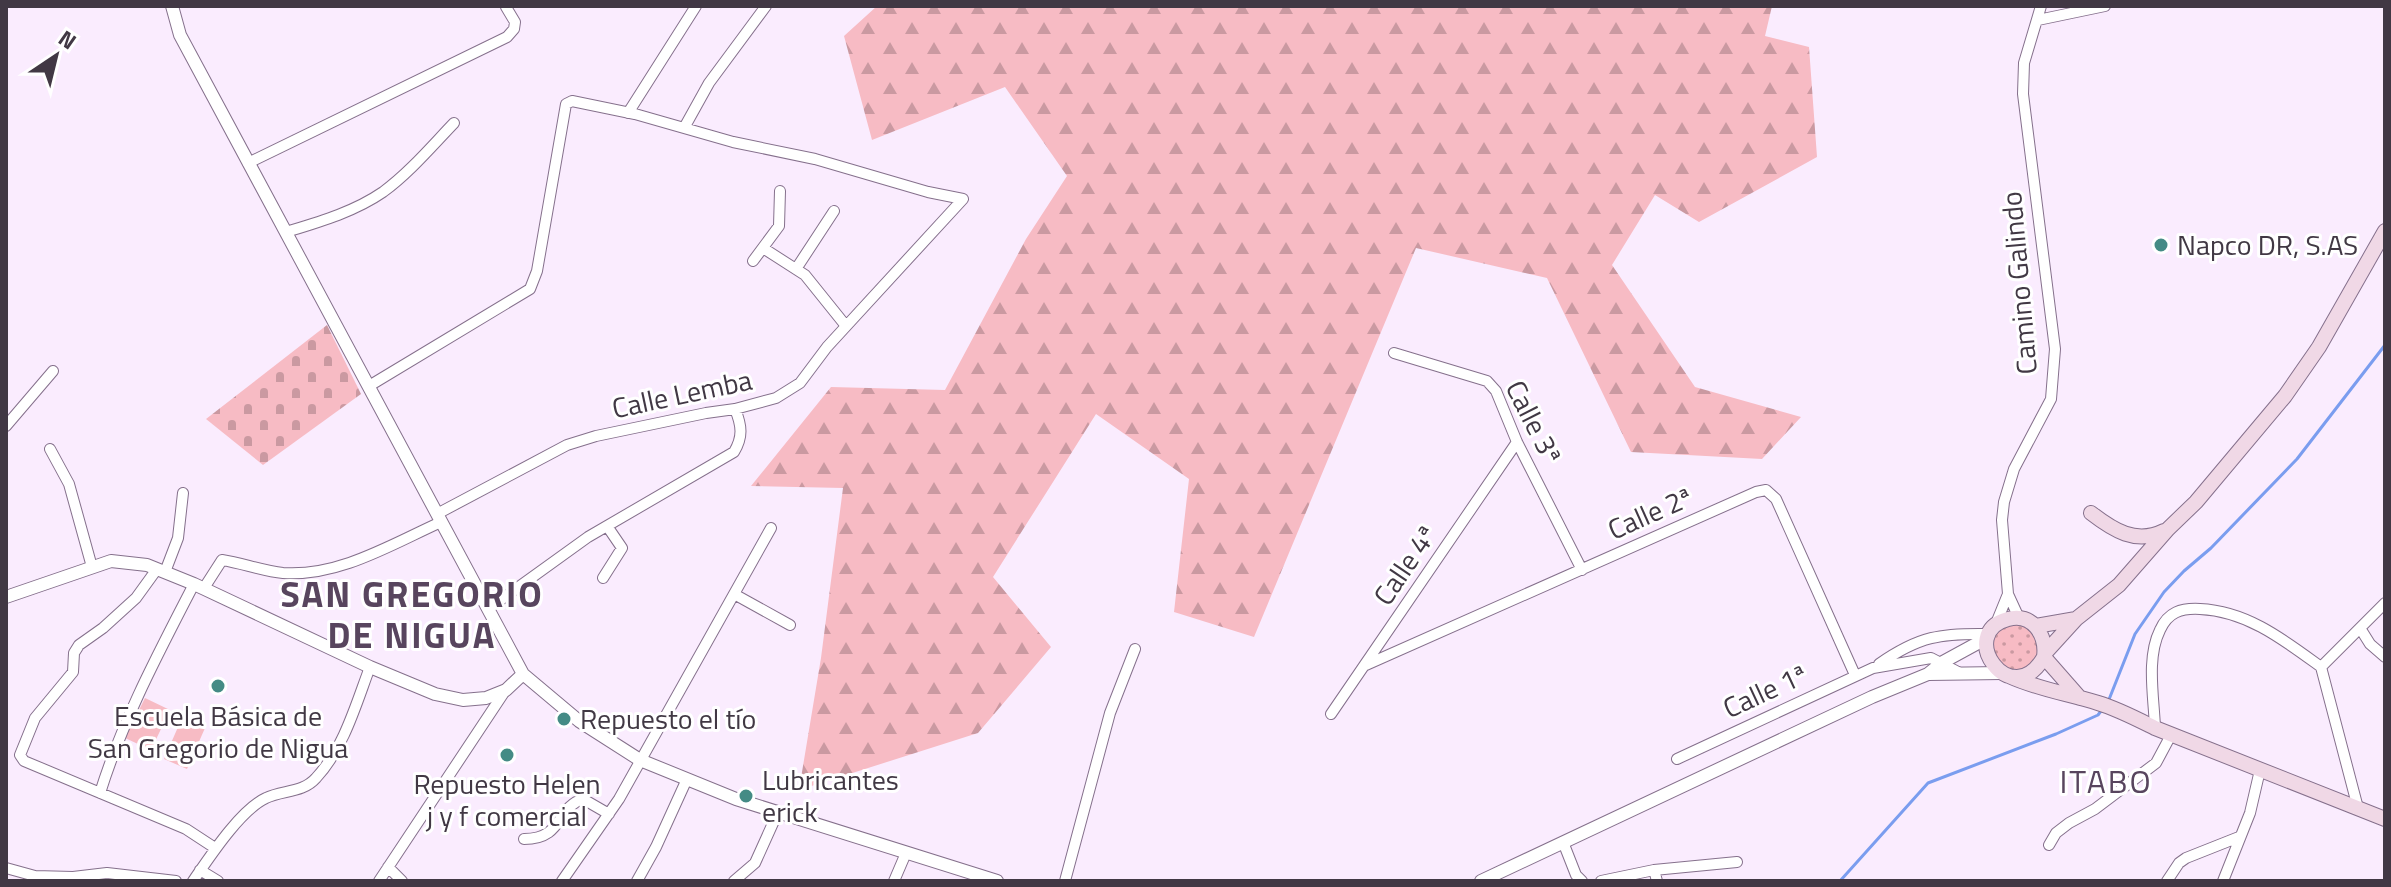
<svg xmlns="http://www.w3.org/2000/svg" width="2391" height="887" font-family="'Titillium Web',sans-serif">
<style>
.grass{fill:url(#grass-dots)}
.forest{fill:url(#forest-firs)}
.cemetery{fill:url(#cemetery-stones)}
.green{fill:#f7bbc4}
.lines{fill:none;stroke-linecap:round;stroke-linejoin:round}
.stream{stroke:#7a9def;stroke-width:3}
.minor-casing{stroke:#85708c;stroke-width:12}
.tertiary-casing{stroke:#85708c;stroke-width:14}
.secondary-casing{stroke:#85708c;stroke-width:16}
.minor{stroke:#fff;stroke-width:10}
.tertiary{stroke:#fff;stroke-width:12}
.secondary{stroke:#f0d8e6;stroke-width:14}
.poi-dot{fill:#448b85;stroke:#fff;stroke-width:3}
.labels{text-anchor:middle;stroke-width:6;stroke-linejoin:round;paint-order:stroke}
.poi-label{font-size:28px;fill:#413844;stroke:#fff;text-anchor:start}
.street-label{font-size:28px;fill:#413844;stroke:#fff}
.quarter-label{font-size:32px;letter-spacing:2px;fill:#58455e;stroke:#fff}
.district-label{font-size:36px;font-weight:bold;letter-spacing:2px;fill:#58455e;stroke:#fff}
</style>
<defs>
<pattern id="grass-dots" width="8" height="8" patternUnits="userSpaceOnUse" patternTransform="scale(2)"><rect width="8" height="8" fill="#f7bbc4"/><path d="M2 2h.1M6 6h.1" fill="none" stroke="#ca99a1" stroke-width="1.8" stroke-linecap="round"/></pattern>
<pattern id="forest-firs" width="22" height="20" patternUnits="userSpaceOnUse" patternTransform="scale(2)"><rect width="22" height="20" fill="#f7bbc4"/><path d="M5 1l3.5 6h-7zM16 11l3.5 6h-7z" fill="#ca99a1"/></pattern>
<pattern id="cemetery-stones" width="16" height="16" patternUnits="userSpaceOnUse" patternTransform="scale(2)"><rect width="16" height="16" fill="#f7bbc4"/><path d="M2 7V4a2 2 0 0 1 4 0v3zM10 15v-3a2 2 0 0 1 4 0v3z" fill="#ca99a1"/></pattern>
</defs>
<rect width="100%" height="100%" fill="#faecfe"/>
<!-- grass -->
<path class="grass" d="M2012 621 2034 629 2040 654 2022 672 1997 665C1989 638 1988 637 2012 621Z"/>
<!-- forest -->
<path class="forest" d="M877 6H1772L1765 36 1809 47 1817 157 1699 222 1655 195 1612 265 1695 387 1801 417 1762 459 1631 452 1547 278 1416 248 1254 637 1174 612 1189 479 1096 414 993 577 1051 647 978 733 799 790 821 658 843 488 751 486 831 387 945 390 1026 239 1067 176 1005 87 872 140 844 36Z"/>
<!-- cemetery -->
<path class="cemetery" d="M327 325 361 394 263 465 206 419Z"/>
<!-- green -->
<path class="green" d="M145 698 170 710 151 750 125 738Z
M182 718 205 728 187 769 164 759Z"/>
<g class="lines">
<!-- stream -->
<path class="stream" d="M2108 702 2135 634 2164 592 2184 571 2211 548 2297 459 2385 345
M1840 881 1928 783 2056 734 2098 715 2101 711"/>
<!-- minor casing -->
<g class="minor-casing">
<path id="minor" d="M2038 20 2105 6
M628 113 696 6
M684 128 709 83 766 6
M248 163 507 37 514 29 515 22 506 7
M286 232C319 222 354 212 383 192 409 173 431 147 454 123
M763 248 805 275 846 326
M753 261 779 226 780 191
M796 269 834 211
M1394 353 1487 381 1496 391 1517 442 1582 570
M369 386 530 289 537 271 566 104 572 101 635 114 733 142 815 159 928 192 963 199
M6 426 53 371
M50 449 69 484 92 567
M437 514 567 445 596 436 706 413 735 409 776 398 800 383 827 347 963 199
M157 569 136 598 103 628 79 645 74 653 73 672 35 718 20 755 24 761 186 829 215 848
M165 572 178 538 183 493
M603 578 622 548 607 526
M204 588 222 560C242 563 263 571 283 573 339 577 392 544 441 522
M734 594 790 625
M488 609 588 537 734 452C743 437 742 426 735 409
M2019 618 2008 594 2002 520 2004 502 2014 469 2051 399 2055 349 2023 94 2024 63 2041 6
M1995 626 2008 594
M2360 628 2370 644 2385 657
M1879 664C1919 636 1941 633 1989 634
M1366 665 1756 492 1766 490 1776 499 1855 675
M2321 667 2385 603
M1331 714 1517 442
M2155 728C2154 698 2146 658 2160 630 2168 612 2181 608 2200 609 2247 611 2284 640 2321 667L2358 808
M1677 759 1873 668 1931 658 1960 673
M100 793C123 719 159 652 194 584
M524 839C564 839 556 807 583 799L609 814
M1563 842 1576 875 1582 881
M2049 845 2056 833 2069 823 2095 809 2156 763 2171 735
M388 867 402 881
M6 868 35 876 73 877 107 873 176 881
M200 870 218 881
M1654 870 1737 862
M193 881C209 858 240 810 266 798 282 790 303 793 316 778 344 748 356 704 370 667
M379 881 505 691
M562 881 619 799 771 528
M637 881 656 847 687 779
M734 881 755 863 778 812
M894 881 906 853
M1065 881 1110 713 1135 649
M1601 881 1654 870 1657 881
M2167 881 2179 863 2186 858 2239 837
M2223 881 2250 813 2260 770"/>
</g>
<!-- tertiary casing -->
<g class="tertiary-casing">
<path id="tertiary" d="M172 6 180 35 523 674 579 721 640 760 736 799 997 881
M6 597 111 561 147 565 194 584 370 667 435 694 463 700 486 698 506 690 523 674
M1928 674 2002 673
M1481 881 1872 697 1928 674 1943 662 1987 638"/>
</g>
<!-- secondary casing -->
<g class="secondary-casing">
<path id="secondary" d="M2091 513C2113 530 2136 545 2164 531
M2036 626 2076 619
M2045 653 2076 619 2119 585 2168 529 2196 502 2285 396 2319 347 2385 231
M2044 657C2011 714 1955 633 2008 619 2032 612 2047 635 2044 657L2080 698
M2009 676C2040 690 2066 693 2098 703 2118 709 2137 719 2155 728L2385 819"/>
</g>
<!-- minor -->
<use href="#minor" class="minor"/>
<!-- tertiary -->
<use href="#tertiary" class="tertiary"/>
<!-- secondary -->
<use href="#secondary" class="secondary"/>
</g>
<!-- markers -->
<g class="poi-dot">
<circle cx="2161" cy="245" r="8"/>
<circle cx="218" cy="686" r="8"/>
<circle cx="564" cy="719" r="8"/>
<circle cx="507" cy="755" r="8"/>
<circle cx="746" cy="796" r="8"/>
</g>
<g class="labels">
<!-- poi labels -->
<g class="poi-label">
<text x="2177" y="255">Napco DR, S.AS</text>
<text x="218" y="726" text-anchor="middle">Escuela Básica de<tspan x="218" dy="32">San Gregorio de Nigua</tspan></text>
<text x="580" y="729">Repuesto el tío</text>
<text x="762" y="790">Lubricantes<tspan x="762" dy="32">erick</tspan></text>
<text x="507" y="794" text-anchor="middle">Repuesto Helen<tspan x="507" dy="32">j y f comercial</tspan></text>
</g>
<!-- street labels -->
<g class="street-label">
<text transform="translate(2019 283) rotate(-95)" y="10">Camino Galindo</text>
<text transform="translate(682 394) rotate(-12)" y="10">Calle Lemba</text>
<text transform="translate(1534 422) rotate(63)" y="10">Calle 3ª</text>
<text transform="translate(1650 513) rotate(-24)" y="10">Calle 2ª</text>
<text transform="translate(1405 565) rotate(-56)" y="10">Calle 4ª</text>
<text transform="translate(1765 691) rotate(-25)" y="10">Calle 1ª</text>
</g>
<!-- quarter labels -->
<g class="quarter-label">
<text x="2106" y="793">ITABO</text>
</g>
<!-- district labels -->
<g class="district-label">
<text x="412" y="607">SAN GREGORIO<tspan x="412" dy="41">DE NIGUA</tspan></text>
</g>
</g>
<!-- border -->
<rect width="2391" height="887" fill="none" stroke="#413844" stroke-width="16"/>
<!-- north arrow -->
<g transform="translate(56 56) rotate(35)" stroke="#ffffff" stroke-width="6" paint-order="stroke">
<path d="M0-6L14 30L0 20L-14 30Z" fill="#413844"/>
<text y="-12" font-size="22" font-weight="bold" text-anchor="middle" fill="#413844">N</text>
</g>
</svg>
